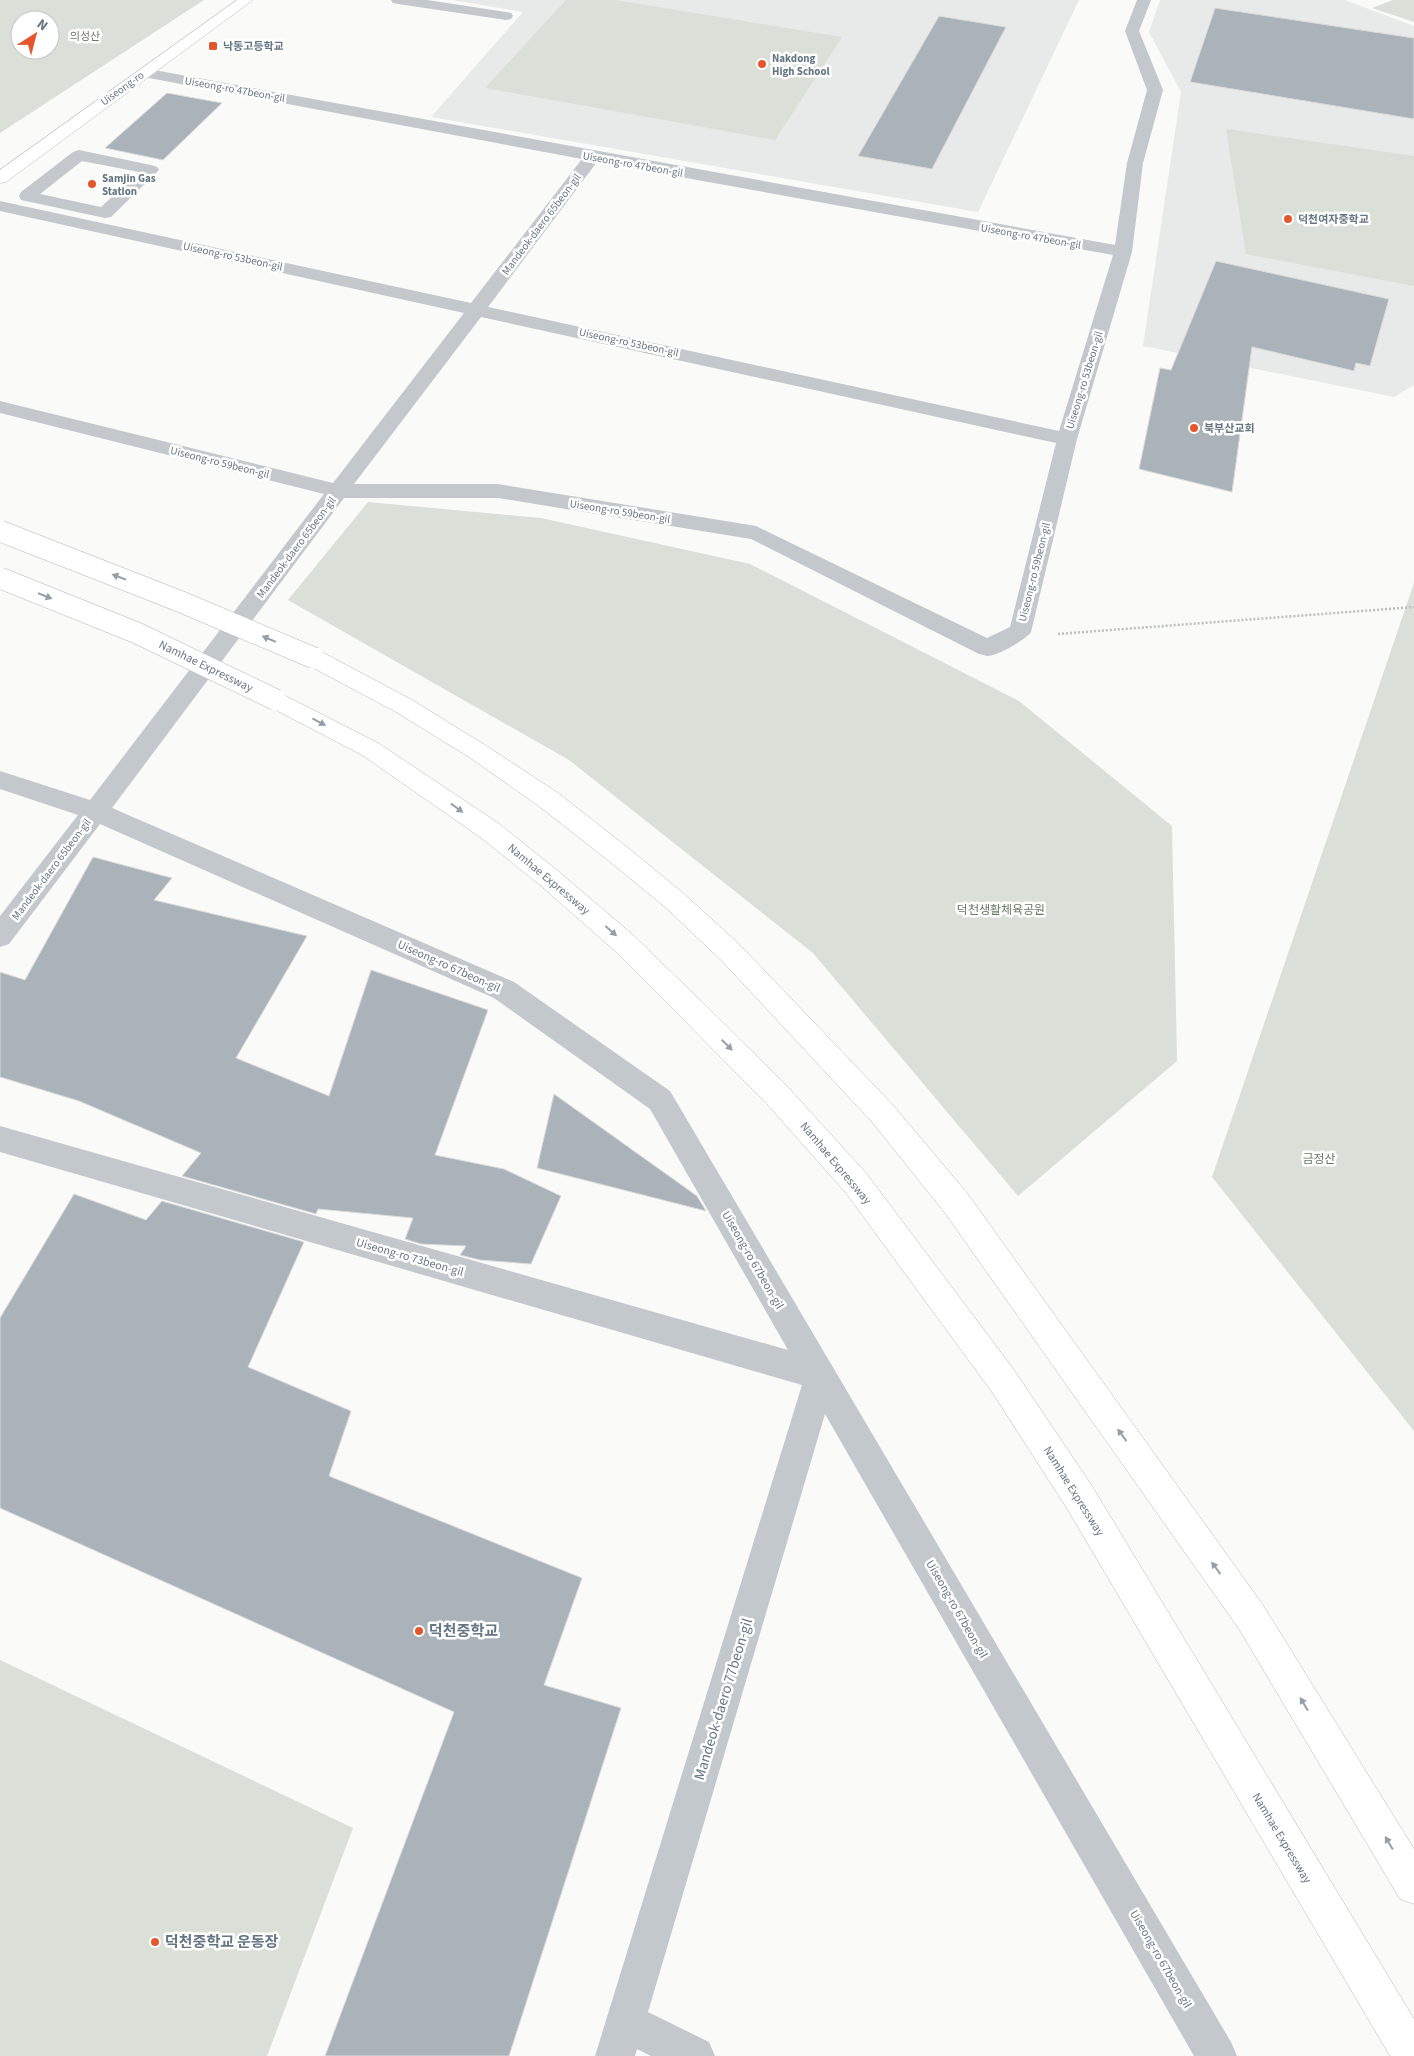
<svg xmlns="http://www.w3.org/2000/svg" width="1414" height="2056" font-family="'Source Sans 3','Noto Sans KR',sans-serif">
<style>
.built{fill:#e8e9e9}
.green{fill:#dadfd7;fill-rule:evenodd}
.building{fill:#aab3b9;stroke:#dcdcda}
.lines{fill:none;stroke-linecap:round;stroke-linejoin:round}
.secondary-casing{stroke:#b3babf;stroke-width:1}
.highway-casing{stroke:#b4b9bd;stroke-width:1}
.path{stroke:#bbbfc2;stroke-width:2.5;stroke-dasharray:2 2;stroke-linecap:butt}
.lane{fill:#c3c8cc;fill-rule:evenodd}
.street{fill:#c3c8cc;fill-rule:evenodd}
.secondary{fill:#fff;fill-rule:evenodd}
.highway{fill:#fff;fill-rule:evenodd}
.highway-bridge-casing{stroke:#b4b9bd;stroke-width:22;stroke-linecap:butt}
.highway-bridge{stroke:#fff;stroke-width:21}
.oneway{fill:#939fa8}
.poi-dot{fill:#e4572e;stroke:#fff;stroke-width:2}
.labels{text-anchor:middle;stroke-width:5;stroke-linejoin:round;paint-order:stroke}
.far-park-label{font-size:11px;fill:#687a64;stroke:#fff}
.far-poi-label{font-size:11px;font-weight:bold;fill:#657683;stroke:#fff;text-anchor:start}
.far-street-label{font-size:11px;fill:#657683;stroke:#fff}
.street-label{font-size:12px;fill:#657683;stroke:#fff}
.park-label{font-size:12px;fill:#687a64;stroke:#fff}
.near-poi-label{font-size:15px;font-weight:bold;fill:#657683;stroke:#fff;text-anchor:start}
.near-street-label{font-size:15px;fill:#657683;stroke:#fff}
</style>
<rect width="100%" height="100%" fill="#fafaf8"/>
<!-- built -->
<path class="built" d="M452 0H1079L978 212 431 117 523 12Z
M1160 0H1345L1414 26V385L1394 397 1143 346 1181 92 1149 32Z"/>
<!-- green -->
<path class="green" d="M0 0H204L0 133ZM20 20H50V50H20Z
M566 0H615L842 37 775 140 485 88Z
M1393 0H1414V22L1372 8Z
M1226 129 1414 156V286L1246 254Z
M368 502 541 518 750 564 1019 701 1172 826 1177 1061 1018 1196 813 953 569 760 288 600Z
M1414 583V1431L1212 1177Z
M0 1660 353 1828 267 2056H0Z"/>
<!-- building -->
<path class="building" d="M1215 8 1414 38V119L1190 82Z
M939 16 1006 27 932 169 858 156Z
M167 93 222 103 163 160 105 148Z
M1216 261 1389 299 1370 366 1356 363 1354 371 1252 347 1232 492 1139 469 1160 368 1171 370Z
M93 857 172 878 154 900 307 936 236 1058 329 1096 371 970 488 1010 435 1155 504 1169 561 1196 531 1264 480 1260 460 1255 466 1246 421 1244 405 1239 413 1218 318 1209 316 1214 182 1176 201 1153 79 1101 0 1077V972L25 980Z
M554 1094 697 1196 706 1211 537 1168Z
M74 1194 146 1220 162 1201 304 1242 248 1367 351 1411 329 1476 582 1578 544 1685 621 1708 509 2056H325L454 1712 0 1508V1318Z"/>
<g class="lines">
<!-- secondary casing -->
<g class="secondary-casing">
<path id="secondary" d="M237 0H253L6 182 0 183V170Z"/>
</g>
<!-- highway casing -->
<g class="highway-casing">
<path id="highway" d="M314 650 322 652 412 700 485 745 558 793 627 847 683 893 740 945 892 1104 967 1193 1263 1605 1414 1849V1904L1400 1899 1239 1629 945 1213 872 1122 722 961 665 907 609 861 540 807 469 757 396 712 306 664 303 658 306 652Z
M276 691 378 743 498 823 558 871 633 935 702 1002 787 1086 866 1173 1014 1370 1092 1486 1414 2019V2056H1390L1068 1510 992 1392 846 1193 767 1104 682 1018 615 951 540 885 480 837 362 755 268 706 264 700 268 694Z"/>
</g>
<!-- path -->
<path class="path" d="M1058 634 1414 607"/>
<!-- lane -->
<path class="lane" d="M391 0H427L506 12 511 13 513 16 511 19 506 20 398 4 393 3Z"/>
<!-- street -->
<path class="street" d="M1137 0H1151L1139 31 1163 90 1143 163 1132 252 1077 439 1031 632C1027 639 997 656 987 656 987 656 980 654 979 654L751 539 498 498H344L112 808 514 982 670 1091 1231 2042 1237 2056H1194L825 1414 648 2012 709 2042 715 2056H651L637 2049 635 2056H595L802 1385 0 1152V1126L788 1350 650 1109 494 998 100 824 9 944 0 947V916L78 815 0 789V771L90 800 324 494 0 413V401L333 483 464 313 0 211V201L471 303 582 159 138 76 135 73 138 70 143 68 1115 245 1127 163 1147 90 1125 31ZM597 162 1113 255 1059 431 488 307ZM481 317 1056 443 1010 627 987 638 756 526 498 484H354Z
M79 150 151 165 157 167 159 170 111 217 105 218 21 200 19 196 21 192 73 152ZM82 161 139 172 101 207 40 194Z"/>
<!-- secondary -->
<use href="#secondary" class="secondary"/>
<!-- highway -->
<use href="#highway" class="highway"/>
<!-- highway-bridge casing -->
<g class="highway-bridge-casing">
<path id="highway-bridge" d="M0 531 179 601 314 658
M0 578 137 633 276 700"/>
</g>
<!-- highway-bridge -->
<use href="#highway-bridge" class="highway-bridge"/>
</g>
<!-- one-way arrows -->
<defs><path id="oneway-solid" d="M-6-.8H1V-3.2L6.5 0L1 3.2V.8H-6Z" transform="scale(1.25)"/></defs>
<g class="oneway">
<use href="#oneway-solid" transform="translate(119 577) rotate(-159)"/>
<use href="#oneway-solid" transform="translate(45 596) rotate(22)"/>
<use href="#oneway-solid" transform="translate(269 639) rotate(-157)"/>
<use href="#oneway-solid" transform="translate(319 722) rotate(28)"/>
<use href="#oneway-solid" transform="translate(457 808) rotate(36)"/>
<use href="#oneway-solid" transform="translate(611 931) rotate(41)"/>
<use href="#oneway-solid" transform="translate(727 1045) rotate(45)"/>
<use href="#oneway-solid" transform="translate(1122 1435) rotate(-126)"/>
<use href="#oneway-solid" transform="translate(1216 1568) rotate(-126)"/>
<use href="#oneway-solid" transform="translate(1304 1704) rotate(-121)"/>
<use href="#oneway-solid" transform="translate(1389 1843) rotate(-121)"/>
</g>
<!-- markers -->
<g class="poi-dot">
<rect x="208" y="41" width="10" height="10" rx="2.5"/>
<circle cx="762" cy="64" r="5"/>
<circle cx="92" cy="184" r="5"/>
<circle cx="1288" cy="219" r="5"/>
<circle cx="1194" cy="428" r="5"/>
<circle cx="419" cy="1631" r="5"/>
<circle cx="155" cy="1942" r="5"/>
</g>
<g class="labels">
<!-- far-park labels -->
<g class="far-park-label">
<text x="85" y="40">의성산</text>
</g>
<!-- far-poi labels -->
<g class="far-poi-label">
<text x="223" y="50">낙동고등학교</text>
<text x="772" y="62">Nakdong<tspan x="772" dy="13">High School</tspan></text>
<text x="102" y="182">Samjin Gas<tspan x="102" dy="13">Station</tspan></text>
<text x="1298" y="223">덕천여자중학교</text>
<text x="1204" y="432">북부산교회</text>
</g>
<!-- far-street labels -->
<g class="far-street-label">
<text transform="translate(122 88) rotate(-36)" y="4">Uiseong-ro</text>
<text transform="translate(235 89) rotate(10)" y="4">Uiseong-ro 47beon-gil</text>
<text transform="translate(633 164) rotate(10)" y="4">Uiseong-ro 47beon-gil</text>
<text transform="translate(541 224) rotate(-53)" y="4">Mandeok-daero 65beon-gil</text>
<text transform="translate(1031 236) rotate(10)" y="4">Uiseong-ro 47beon-gil</text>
<text transform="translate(233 256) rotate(12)" y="4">Uiseong-ro 53beon-gil</text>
<text transform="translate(629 342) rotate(12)" y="4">Uiseong-ro 53beon-gil</text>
<text transform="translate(1084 380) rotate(-73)" y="4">Uiseong-ro 53beon-gil</text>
<text transform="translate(220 462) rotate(14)" y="4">Uiseong-ro 59beon-gil</text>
<text transform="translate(620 511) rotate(9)" y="4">Uiseong-ro 59beon-gil</text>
<text transform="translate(296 547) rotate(-53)" y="4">Mandeok-daero 65beon-gil</text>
<text transform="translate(1034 572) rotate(-76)" y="4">Uiseong-ro 59beon-gil</text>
<text transform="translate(51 869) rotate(-53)" y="4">Mandeok-daero 65beon-gil</text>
</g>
<!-- street labels -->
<g class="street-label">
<text transform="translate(206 666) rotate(26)" y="4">Namhae Expressway</text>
<text transform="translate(549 879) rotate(40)" y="4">Namhae Expressway</text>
<text transform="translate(449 966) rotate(24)" y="4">Uiseong-ro 67beon-gil</text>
<text transform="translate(836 1163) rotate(50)" y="4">Namhae Expressway</text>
<text transform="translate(410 1257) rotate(16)" y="4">Uiseong-ro 73beon-gil</text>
<text transform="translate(753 1260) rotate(60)" y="4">Uiseong-ro 67beon-gil</text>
<text transform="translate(1074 1491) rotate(58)" y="4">Namhae Expressway</text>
<text transform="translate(957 1609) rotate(60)" y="4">Uiseong-ro 67beon-gil</text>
<text transform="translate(1282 1838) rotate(59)" y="4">Namhae Expressway</text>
<text transform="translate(1161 1959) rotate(60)" y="4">Uiseong-ro 67beon-gil</text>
</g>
<!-- park labels -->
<g class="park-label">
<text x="1001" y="914">덕천생활체육공원</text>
<text x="1319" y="1163">금정산</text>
</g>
<!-- near-poi labels -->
<g class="near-poi-label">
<text x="429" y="1636">덕천중학교</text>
<text x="165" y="1947">덕천중학교 운동장</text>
</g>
<!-- near-street labels -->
<g class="near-street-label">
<text transform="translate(723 1699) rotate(-73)" y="5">Mandeok-daero 77beon-gil</text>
</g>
</g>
<!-- north arrow -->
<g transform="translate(35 35) rotate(36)"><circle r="24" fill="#ffffff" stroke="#c1c8cd"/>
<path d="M0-4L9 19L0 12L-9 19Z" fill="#e4572e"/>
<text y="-8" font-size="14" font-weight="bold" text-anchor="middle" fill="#657683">N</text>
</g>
</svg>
